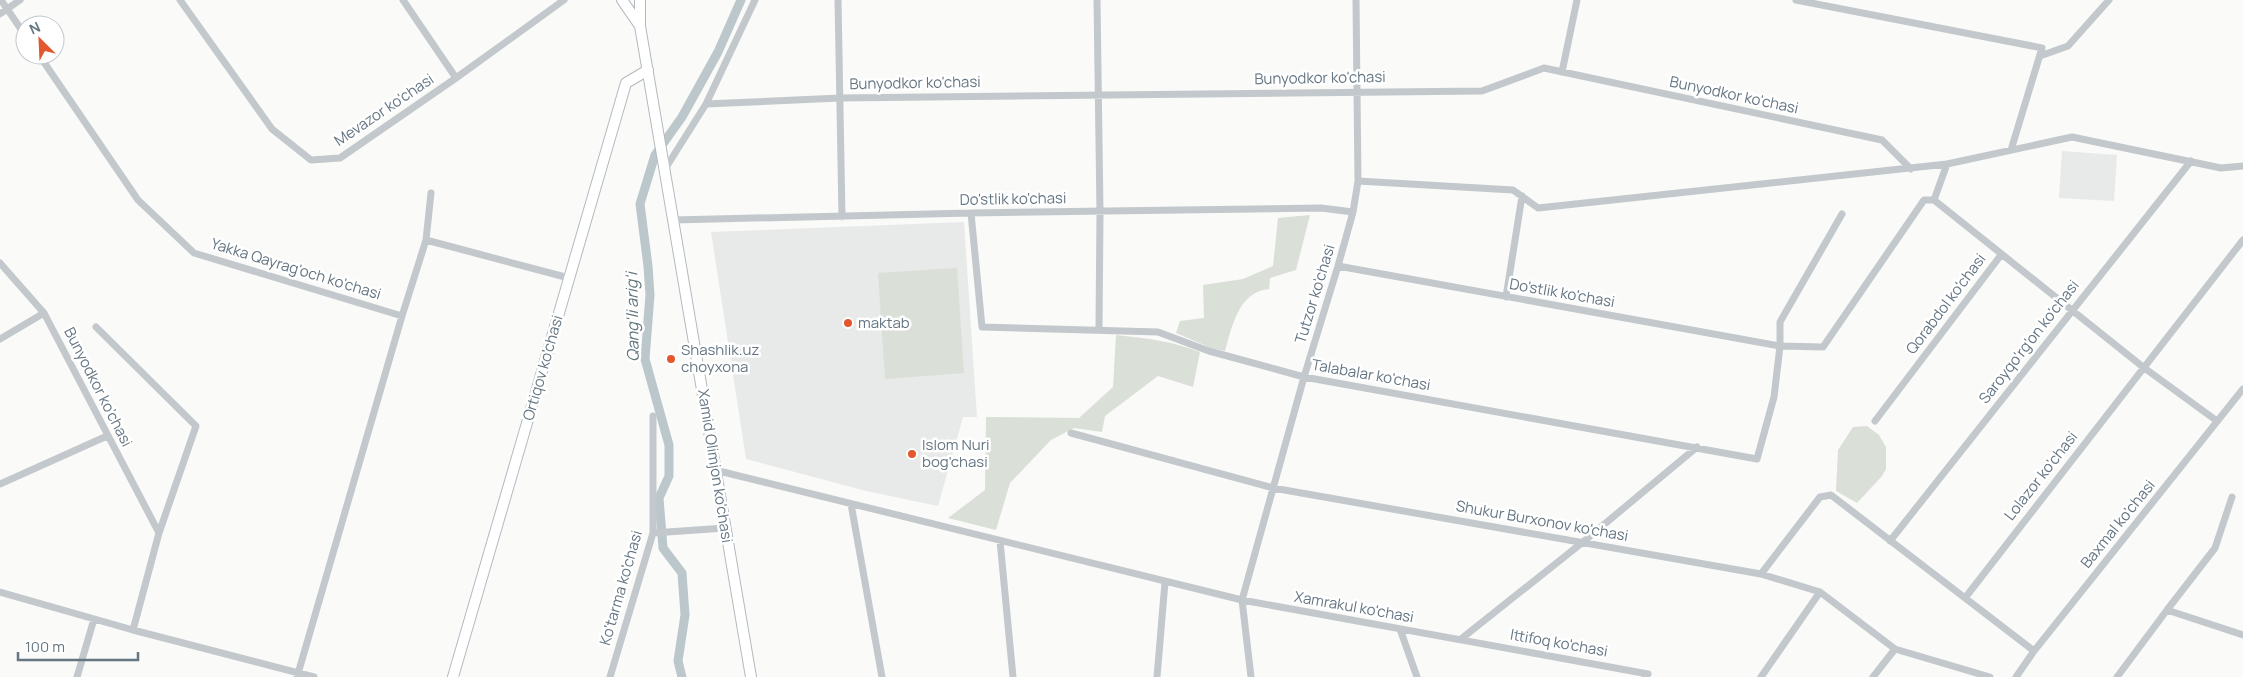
<svg xmlns="http://www.w3.org/2000/svg" width="2243" height="677" font-family="Manrope,sans-serif">
<style>
.built{fill:#e8e9e9}
.green{fill:#dadfd7}
.lines{fill:none;stroke-linecap:round;stroke-linejoin:round}
.canal{stroke:#bbc7cb;stroke-width:9}
.secondary-casing{stroke:#b3babf;stroke-width:12}
.street{stroke:#c3c8cc;stroke-width:7}
.secondary{stroke:#fff;stroke-width:10}
.poi-dot{fill:#e4572e;stroke:#fff;stroke-width:2}
.labels{text-anchor:middle;stroke-width:5;stroke-linejoin:round;paint-order:stroke}
.street-label{font-size:15px;fill:#657683;stroke:#fff}
.poi-label{font-size:15px;fill:#657683;stroke:#fff;text-anchor:start}
.water-label{font-size:16px;font-style:italic;fill:#60757c;stroke:#fff}
</style>
<rect width="100%" height="100%" fill="#fafaf8"/>
<!-- built -->
<path class="built" d="M2062 151 2117 155 2114 201 2059 198Z
M964 222 977 417H963L938 506 866 491 746 459 711 232Z"/>
<!-- green -->
<path class="green" d="M1310 215 1296 270 1270 278 1269 289C1238 292 1232 327 1225 351L1211 348 1176 333 1180 321 1204 318 1203 285 1243 279 1273 266 1278 218Z
M957 268 964 373 885 379 878 273Z
M1116 335C1145 338 1172 341 1200 352L1193 387 1158 376 1105 416 1102 432 1074 428 1051 440 1010 483 996 530 948 518 985 490 986 417 1079 418 1113 387Z
M1867 426 1879 435 1886 447V469L1882 476 1857 503 1836 491 1838 450 1853 427Z"/>
<g class="lines">
<!-- canal -->
<path class="canal" d="M682 677 678 661 685 615 682 573 663 548 659 498 669 476V445L645 359 650 295 648 266 640 204 655 155 682 117 718 52 741 0"/>
<!-- secondary casing -->
<g class="secondary-casing">
<path id="secondary" d="M622 0 640 26 751 677
M640 26V0
M453 677 626 83 648 70"/>
</g>
<!-- street -->
<path class="street" d="M1 0 25 35
M180 0 272 129 311 160 340 158 456 78 564 0
M403 0 456 78
M838 0 842 217
M1097 0 1100 212 1099 328
M1796 0 2042 48 2011 150
M0 14 20 0
M39 55 138 200 194 253 402 316
M2040 56 2068 46 2109 0
M1562 72 1577 0
M706 104 840 98 1482 91 1544 68 1882 140 1911 169
M1947 164 1934 200 2143 367 2217 421
M665 169 706 104 755 0
M1358 181 1513 190 1538 208 1947 164 2072 137 2221 168 2243 166
M971 213 982 327 1158 332 1209 351 1304 377 1757 459 1774 397 1780 346V322L1842 214
M673 220 971 213 1321 208 1353 212
M426 240 569 278
M0 263 44 313 159 533
M1338 266 1780 346 1823 347 1924 200H1934
M1506 297 1522 196
M96 327 196 426 159 533 133 630
M0 339 44 313
M1875 421 2001 255
M1071 433 1273 488 1761 574 1820 592 1895 649 1990 677
M715 470 1242 600 1648 674 1645 677
M0 484 107 436
M851 504 882 677
M653 533 725 528
M1000 541 1013 677
M1890 541 2191 161
M1761 574 1820 497 1831 495 2034 651
M0 592 133 630 314 677
M1965 598 2243 240
M2167 610 2215 548 2232 497
M1400 629 1417 677
M1461 639 1583 542 1697 447
M77 677 94 619
M297 677 402 316 426 240 431 193
M610 677 653 533V416
M1157 677 1165 582
M1251 677 1242 600 1304 377 1338 266 1353 212 1358 181 1356 0
M1761 677 1820 592
M1873 677 1895 649
M2016 677 2034 651 2243 389
M2117 677 2167 610 2243 635"/>
<!-- secondary -->
<use href="#secondary" class="secondary"/>
</g>
<!-- markers -->
<g class="poi-dot">
<circle cx="848" cy="323" r="5"/>
<circle cx="671" cy="359" r="5"/>
<circle cx="912" cy="454" r="5"/>
</g>
<g class="labels">
<!-- street labels -->
<g class="street-label">
<text transform="translate(1320 78) rotate(-1)" y="5">Bunyodkor ko'chasi</text>
<text transform="translate(915 83) rotate(-1)" y="5">Bunyodkor ko'chasi</text>
<text transform="translate(1734 95) rotate(12)" y="5">Bunyodkor ko'chasi</text>
<text transform="translate(384 110) rotate(-34)" y="5">Mevazor ko'chasi</text>
<text transform="translate(1013 199) rotate(-1)" y="5">Do'stlik ko'chasi</text>
<text transform="translate(296 269) rotate(17)" y="5">Yakka Qayrag'och ko'chasi</text>
<text transform="translate(1562 293) rotate(10)" y="5">Do'stlik ko'chasi</text>
<text transform="translate(1315 294) rotate(-73)" y="5">Tutzor ko'chasi</text>
<text transform="translate(1946 304) rotate(-53)" y="5">Qorabdol ko'chasi</text>
<text transform="translate(2029 342) rotate(-52)" y="5">Saroyqo'rg'on ko'chasi</text>
<text transform="translate(543 368) rotate(-74)" y="5">Ortiqov ko'chasi</text>
<text transform="translate(1371 375) rotate(10)" y="5">Talabalar ko'chasi</text>
<text transform="translate(98 387) rotate(63)" y="5">Bunyodkor ko'chasi</text>
<text transform="translate(715 466) rotate(81)" y="5">Xamid Olimjon ko'chasi</text>
<text transform="translate(2041 476) rotate(-52)" y="5">Lolazor ko'chasi</text>
<text transform="translate(1542 521) rotate(10)" y="5">Shukur Burxonov ko'chasi</text>
<text transform="translate(2118 524) rotate(-51)" y="5">Baxmal ko'chasi</text>
<text transform="translate(621 588) rotate(-74)" y="5">Ko'tarma ko'chasi</text>
<text transform="translate(1354 607) rotate(10)" y="5">Xamrakul ko'chasi</text>
<text transform="translate(1559 643) rotate(10)" y="5">Ittifoq ko'chasi</text>
</g>
<!-- poi labels -->
<g class="poi-label">
<text x="858" y="328">maktab</text>
<text x="681" y="355">Shashlik.uz<tspan x="681" dy="17">choyxona</tspan></text>
<text x="922" y="450">Islom Nuri<tspan x="922" dy="17">bog'chasi</tspan></text>
</g>
<!-- water labels -->
<g class="water-label">
<text transform="translate(632 317) rotate(-91)" y="6">Qang'li arig'i</text>
</g>
</g>
<!-- north arrow -->
<g transform="translate(40 40) rotate(336)"><circle r="24" fill="#ffffff" stroke="#c1c8cd"/>
<path d="M0-4L9 19L0 12L-9 19Z" fill="#e4572e"/>
<text y="-8" font-size="14" font-weight="bold" text-anchor="middle" fill="#657683">N</text>
</g>
<!-- scale -->
<path d="M18 652v8h120v-8" fill="none" stroke="#657683" stroke-width="2.5"/>
<text x="25" y="652" font-size="15" fill="#657683" stroke="#ffffff" stroke-width="4" paint-order="stroke">100 m</text>
</svg>
